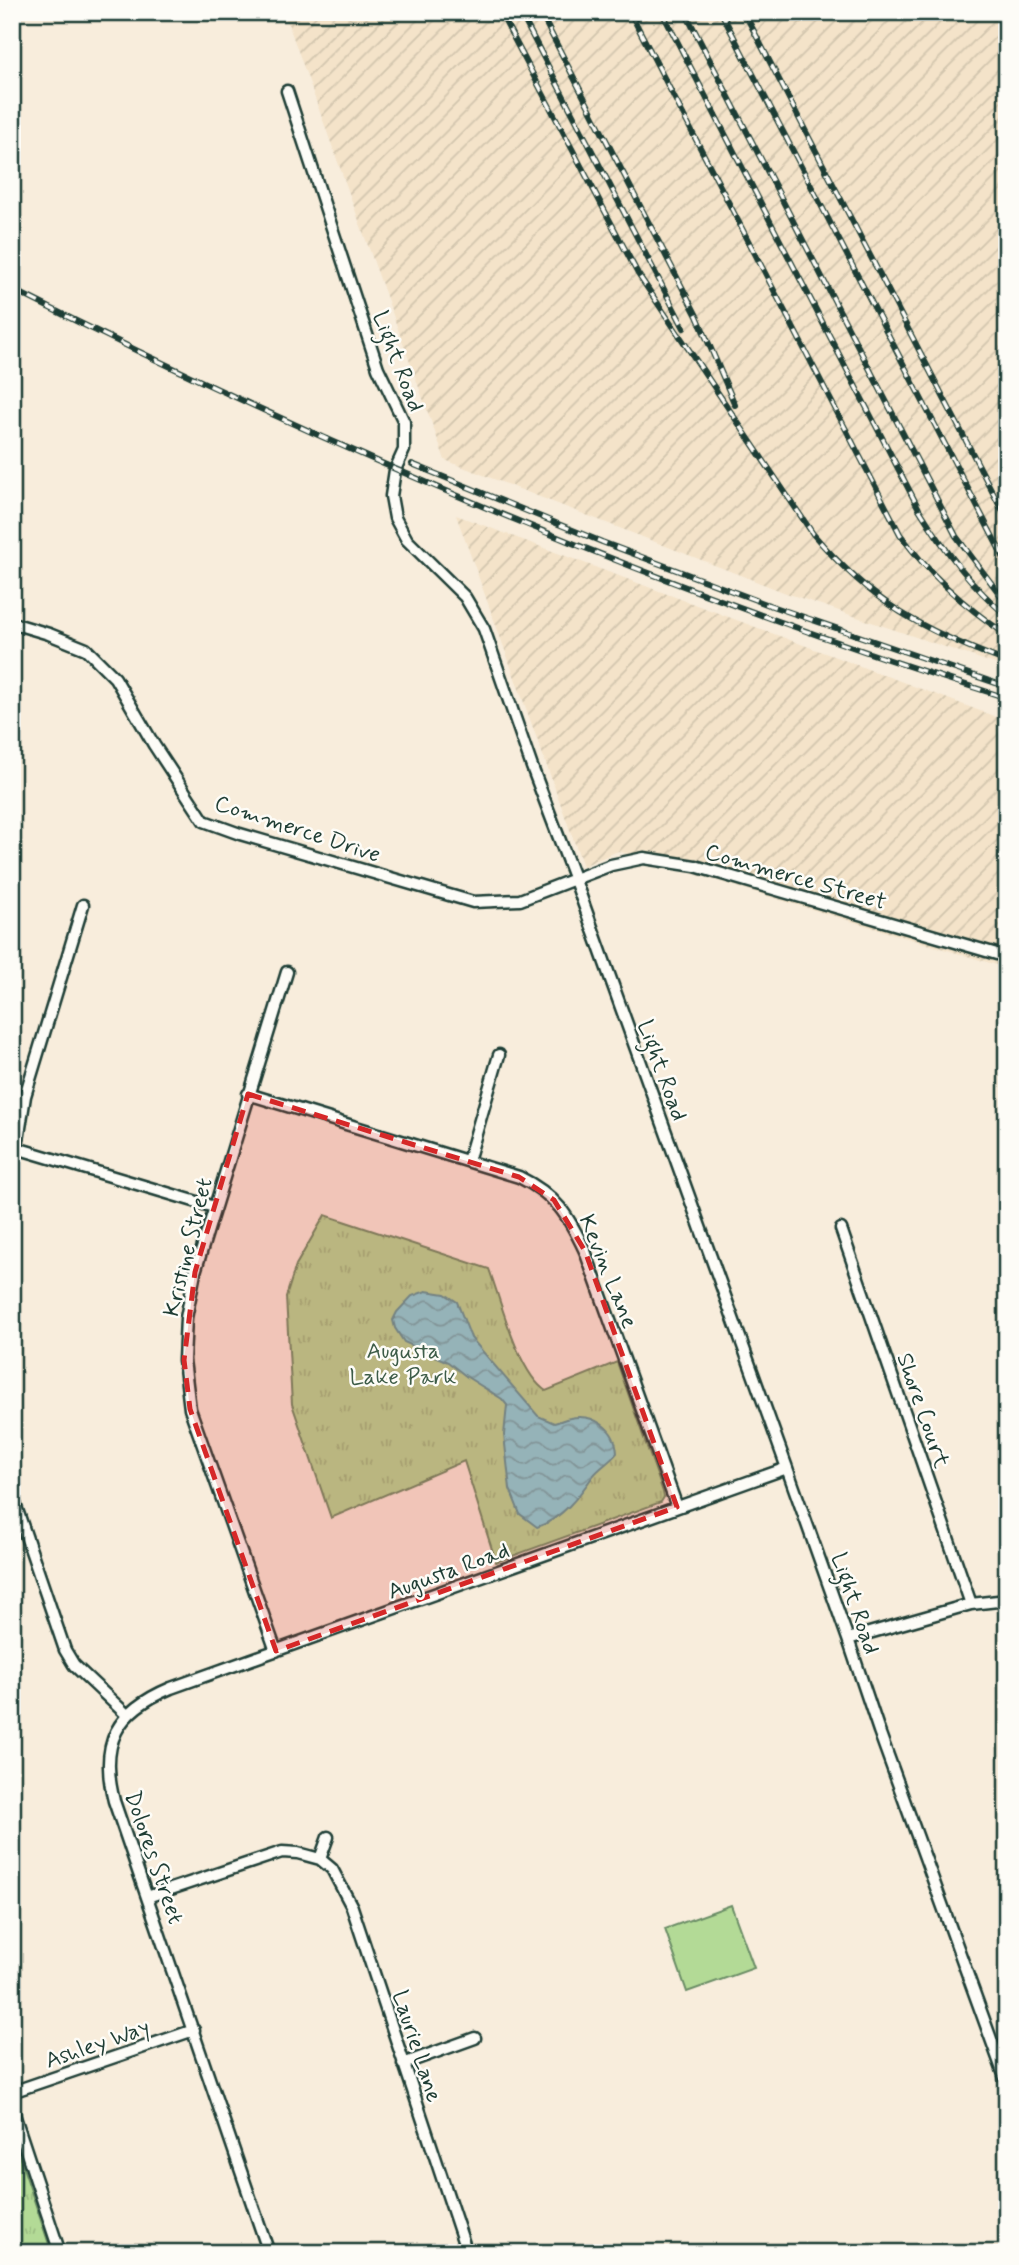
<svg xmlns="http://www.w3.org/2000/svg" width="1019" height="2265" font-family="Mynerve,sans-serif">
<style>
.industrial{fill:url(#industrial-furrows)}
.grass{fill:url(#grass-tufts);stroke:#698c65;stroke-width:2}
.pitch{fill:#b3da96;stroke:#698c65;stroke-width:2}
.water{fill:url(#water-waves);stroke:#5c9999;stroke-width:2}
.lines{fill:none;stroke-linecap:round;stroke-linejoin:round}
.minor-casing{stroke:#1f3d34;stroke-width:15}
.minor{stroke:#fdfcf7;stroke-width:10}
.rail-casing{stroke:#1f3d34;stroke-width:6}
.rail{stroke:#fdfcf7;stroke-width:3.5;stroke-dasharray:10;stroke-linecap:butt}
.marked{fill:#d62828;fill-opacity:0.2;stroke:#d62828;stroke-width:5;stroke-dasharray:14 9;stroke-linejoin:round}
.labels{text-anchor:middle;stroke-width:5;stroke-linejoin:round;paint-order:stroke}
.street-label{font-size:23px;fill:#1f3d34;stroke:#fdfcf7}
.park-label{font-size:23px;fill:#3d5c48;stroke:#fdfcf7}
</style>
<defs>
<pattern id="industrial-furrows" width="10" height="10" patternUnits="userSpaceOnUse" patternTransform="scale(1.75)"><rect width="10" height="10" fill="#f4e3c9"/><path d="M-1 1l2-2M0 10L10 0M9 11l2-2" fill="none" stroke="#d1c4ad"/></pattern>
<pattern id="grass-tufts" width="24" height="20" patternUnits="userSpaceOnUse" patternTransform="scale(1.75)"><rect width="24" height="20" fill="#b3da96"/><path d="M3 7l-1-3M5 7V3M7 7l1-3M15 17l-1-3M17 17v-4M19 17l1-3" fill="none" stroke="#9abc82"/></pattern>
<pattern id="water-waves" width="16" height="10" patternUnits="userSpaceOnUse" patternTransform="scale(1.75)"><rect width="16" height="10" fill="#85d6dc"/><path d="M0 5q4-4 8 0t8 0" fill="none" stroke="#6cafb3"/></pattern>
</defs>
<rect width="100%" height="100%" fill="#f8eddc"/>
<filter id="ink" filterUnits="userSpaceOnUse"><feTurbulence type="fractalNoise" baseFrequency=".0143" numOctaves="2"/><feDisplacementMap in="SourceGraphic" scale="14" xChannelSelector="R" yChannelSelector="G"/><feConvolveMatrix kernelMatrix="1 2 1 2 8 2 1 2 1" color-interpolation-filters="sRGB"/></filter>
<g filter="url(#ink)">
<!-- industrial -->
<path class="industrial" d="M284 12H1007V668L786 593 445 460Z
M456 515 1007 721V968L618 851 583 866Z"/>
<!-- grass -->
<path class="grass" d="M325 1215 489 1269C501 1301 518 1373 546 1391L617 1362 663 1492 664 1497 661 1502 496 1562 464 1461 331 1518 292 1404 286 1297 296 1265Z
M12 2135 52 2253H12Z"/>
<!-- pitch -->
<path class="pitch" d="M731 1905 754 1968 687 1992 665 1929Z"/>
<!-- water -->
<path class="water" d="M426 1291 445 1294 457 1302 471 1338 538 1416 554 1423C559 1422 564 1419 570 1418 593 1413 616 1428 617 1453 610 1462 600 1467 593 1476 579 1496 562 1519 537 1527L520 1514 510 1489 504 1435 507 1405 502 1399 467 1377 448 1362 404 1342 395 1328 393 1320 397 1312 412 1296Z"/>
<g class="lines">
<!-- minor casing -->
<g class="minor-casing">
<path id="minor" d="M287 91 378 368 404 422V450L395 470 391 496 395 518 407 540 465 597 484 629 532 767 575 880 787 1468 848 1639 879 1731 1007 2083
M12 623 49 634 86 649 115 678 154 745 204 821 240 834 473 902 520 900 611 865 644 858 695 866 1007 957
M248 1094 519 1177C556 1195 568 1215 585 1251L677 1507
M13 1147 214 1207
M17 1147 25 1096 83 905
M468 1161 499 1055
M841 1229 971 1604
M12 1495 65 1650 74 1665 127 1715
M848 1639 971 1604 1007 1600
M276 1651 190 1409 184 1360 186 1318 195 1272 287 972
M320 1859 328 1837
M147 1897 282 1852 298 1853 320 1859 332 1869 352 1907 467 2253
M403 2064 475 2038
M12 2092 194 2030
M12 2108 60 2253
M269 2253 114 1801C99 1743 116 1711 171 1688L787 1468"/>
</g>
<!-- minor -->
<use href="#minor" class="minor"/>
<!-- rail casing -->
<g class="rail-casing">
<path id="rail" d="M500 12 638 274 813 534C873 604 922 630 1007 662
M520 12 684 328
M540 12 697 316 735 405
M630 12 900 534C929 575 965 607 1007 635
M662 12 919 509C944 549 971 586 1007 616
M685 12 956 536 1007 604
M721 12 1007 564
M744 12 1007 520
M12 289C333 451 664 591 1007 698
M412 464 602 542 769 605 1007 687"/>
</g>
<!-- rail -->
<use href="#rail" class="rail"/>
</g>
</g>
<!-- marked area -->
<path class="marked" d="M248 1094 519 1177 554 1200 585 1251 677 1507 276 1651 190 1409 184 1360 195 1272Z"/>
<g class="labels">
<!-- street labels -->
<g class="street-label">
<text transform="translate(399 361) rotate(69)" y="8">Light Road</text>
<text transform="translate(298 828) rotate(18)" y="8">Commerce Drive</text>
<text transform="translate(796 876) rotate(16)" y="8">Commerce Street</text>
<text transform="translate(663 1070) rotate(70)" y="8">Light Road</text>
<text transform="translate(187 1247) rotate(-76)" y="8">Kristine Street</text>
<text transform="translate(609 1271) rotate(68)" y="8">Kevin Lane</text>
<text transform="translate(924 1410) rotate(71)" y="8">Shore Court</text>
<text transform="translate(448 1570) rotate(-20)" y="8">Augusta Road</text>
<text transform="translate(856 1603) rotate(71)" y="8">Light Road</text>
<text transform="translate(155 1857) rotate(71)" y="8">Dolores Street</text>
<text transform="translate(97 2043) rotate(-19)" y="8">Ashley Way</text>
<text transform="translate(418 2046) rotate(72)" y="8">Laurie Lane</text>
</g>
<!-- park labels -->
<g class="park-label">
<text x="403" y="1358">Augusta<tspan x="403" dy="26">Lake Park</tspan></text>
</g>
</g>
<!-- margin -->
<rect width="1019" height="2265" fill="none" stroke="#fdfcf7" stroke-width="42"/>
<rect x="21" y="21" width="977" height="2223" fill="none" stroke="#1f3d34" stroke-width="2.5" filter="url(#ink)"/>
</svg>
